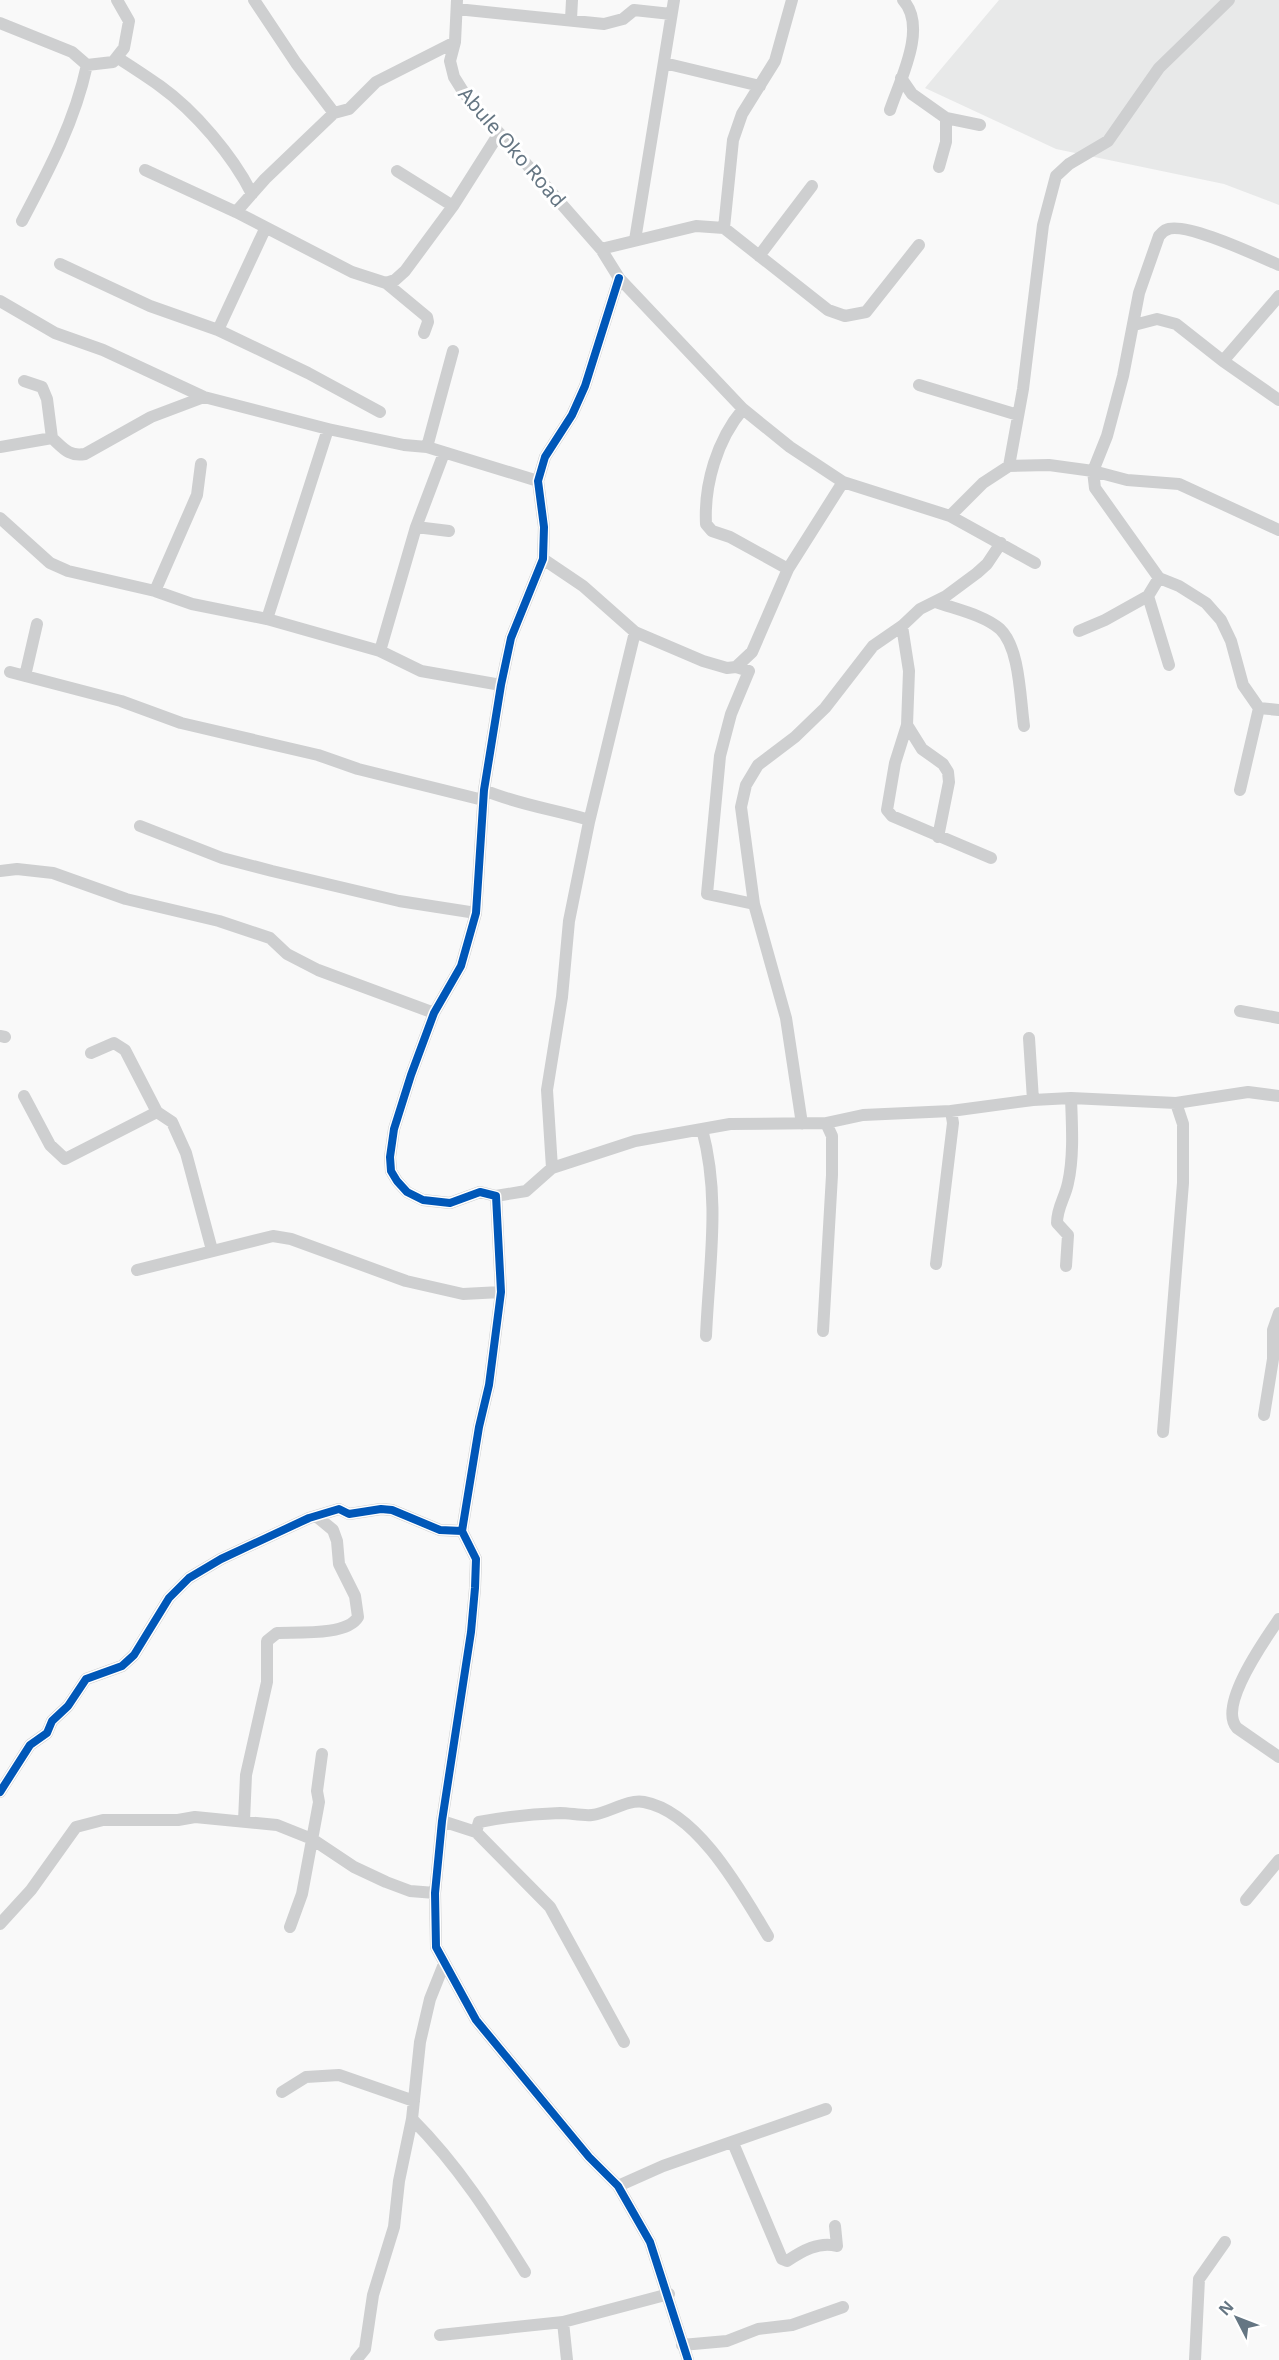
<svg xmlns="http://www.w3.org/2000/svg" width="1279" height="2360" font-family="'Noto Sans',sans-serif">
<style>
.built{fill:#e8e9e9}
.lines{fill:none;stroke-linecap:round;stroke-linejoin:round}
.street{stroke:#cecfd0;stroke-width:12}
.cycleway-casing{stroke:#fff;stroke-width:11}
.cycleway{stroke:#0057b8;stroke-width:8}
.labels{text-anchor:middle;stroke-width:6;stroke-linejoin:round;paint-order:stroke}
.street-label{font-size:20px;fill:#657683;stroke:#fff}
</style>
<rect width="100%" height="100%" fill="#f9f9f9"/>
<!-- built -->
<path class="built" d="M999 0H1279V205L1224 184 1056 149 925 88Z"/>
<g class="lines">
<!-- street -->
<path class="street" d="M254 0 296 63 334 113
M457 0 455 42 450 61 454 77 464 93 601 249 619 278 743 409 790 447 843 482 950 516 1035 563
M457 9 604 24 623 19 634 10 671 14
M571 19 572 0
M0 23 72 52 87 65 113 62 124 48 129 21 117 0
M118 58C132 67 146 76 160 86 195 111 233 156 252 194
M664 63 760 86
M901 78 912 94 946 118V142L939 167
M890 110C900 80 928 27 903 0
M946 118 980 125
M145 170 236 212
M397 171 453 206
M22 221C49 170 75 121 87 65
M724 228 733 140 742 114 775 61 792 0
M635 240 674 0
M601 249 696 226 724 228 828 310 845 316 866 312 919 245
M759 256 812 186
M60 264 150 306 218 330 308 373 380 412
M386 283 395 280 405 271 453 206 498 135
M0 301 55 333 103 350 204 397 328 429 404 445 427 447 538 481
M1134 325 1157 319 1176 324 1223 361 1279 400
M218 330 265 229
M424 333 428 322 427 317 386 283 352 272 236 212 265 179 334 113 349 109 376 82 455 42
M1223 361 1279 296
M24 381 42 387 47 399 52 438
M919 385 1018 415
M743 409C717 440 704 484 706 524L712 531 730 537 788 569
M0 447 52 438C63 448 69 457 85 454L151 417 204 397
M427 447 453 351
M444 453 416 527 449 531
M1009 466 1023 389 1043 225 1056 176 1069 164 1108 141 1159 68 1229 0
M950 516 983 483 1009 466 1049 465 1093 471 1127 480 1179 484 1279 530
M0 518 50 563 68 571 155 591 192 604 267 619 380 651 421 671 501 685
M543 559 583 586 635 632 703 661 727 668 736 667 752 652 788 569 843 482
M1159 578 1148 596 1169 665
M155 591 197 495 201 464
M936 602C955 609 984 615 1000 629 1020 648 1020 698 1024 726
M267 619 328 429
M902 626 909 671 907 725 922 749 943 764 948 772 949 782 938 837
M1079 631 1105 620 1148 596
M380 651 416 527
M736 667 749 671 731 714 720 756 707 894 754 904
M10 672 121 701 181 723 318 755 358 769 483 800
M25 676 37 624
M1259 708 1279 710
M907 725 895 763 887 810 892 816 991 858
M484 790C516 804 552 809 586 819L589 822
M1240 790 1259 708 1243 685 1231 641 1221 620 1206 603 1179 586 1159 578 1095 488 1093 471 1107 436 1123 376 1139 293 1159 236C1161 234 1163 231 1166 230 1183 220 1260 257 1279 265
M140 826 222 858 272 871 399 901 476 913
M0 871 17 869 53 873 126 899 219 921 270 938 287 954 318 970 434 1013
M1240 1011 1279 1018
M0 1036 5 1037
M1029 1038 1033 1100
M91 1053 114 1043 125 1050 157 1112
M24 1096 50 1145 65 1159 157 1112 172 1122 186 1153 212 1250
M802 1124 786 1018 754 904 741 807 746 785 758 765 795 737 825 708 873 646 902 626 920 609 946 596 977 573 987 564 1001 543
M702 1129C721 1199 709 1264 706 1336
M552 1168 547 1090 562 997 569 921 589 822 635 632
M496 1196 526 1191 552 1168 635 1141 730 1124 826 1123 863 1115 951 1111 1033 1100 1071 1098 1176 1103 1248 1092 1279 1096
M936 1264 953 1123 951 1111
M1066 1266 1068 1235 1057 1223C1057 1207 1065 1198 1068 1183 1074 1157 1072 1125 1071 1098
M137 1270 273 1236 291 1239 406 1281 463 1294 501 1292
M823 1331 832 1175V1136L826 1123
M1264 1415 1273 1359V1330L1279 1313
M1163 1432 1183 1183V1124L1176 1103
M462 1531 476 1559 475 1588 471 1632 442 1821 435 1893 436 1947 476 2020 589 2157 618 2186 650 2242 688 2360
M1279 1619C1266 1638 1217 1706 1237 1728L1279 1757
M0 1792 30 1745 47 1733 52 1721 68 1706 86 1679 122 1666 134 1655 169 1598 189 1578 221 1559 309 1518 339 1509 349 1514 381 1509 392 1510 440 1530 462 1531 479 1427 489 1385 501 1292 496 1196 480 1192 450 1203 423 1200 407 1192 397 1181 391 1171 390 1157 394 1129 411 1075 434 1013 461 966 476 913 484 790 501 685 511 638 543 559 544 527 538 481 545 457 572 415 585 386 619 278
M244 1821 246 1775 267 1682V1641L277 1633C297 1632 347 1636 358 1617L355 1596 339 1564 337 1541 333 1530 316 1516
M442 1821 476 1832 550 1907 624 2042
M476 1832 479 1822C505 1817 533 1814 560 1813 570 1813 582 1816 592 1815 609 1813 627 1799 644 1802 698 1812 742 1893 768 1936
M1246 1900 1279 1860
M0 1924 31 1890 76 1827 103 1820H178L195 1817 277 1825 312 1839 354 1867 386 1882 410 1891 435 1893
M290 1927 302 1894 319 1802 317 1791 322 1754
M282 2092 306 2077 339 2075 414 2101
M412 2119C458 2165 491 2217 525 2272
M733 2143 782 2259 787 2261C802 2251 819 2241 837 2246L835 2226
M618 2186 663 2166 826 2109
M563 2322 567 2360
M440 2335 563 2322 669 2294
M682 2345 727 2341 758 2329 792 2325 843 2307
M356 2360 365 2349 373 2295 394 2227 399 2181 412 2119 420 2042 430 1999 444 1964
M1195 2360 1199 2279 1225 2242"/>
<!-- cycleway casing -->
<g class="cycleway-casing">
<path id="cycleway" d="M462 1531 476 1559 475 1588 471 1632 442 1821 435 1893 436 1947 476 2020 589 2157 618 2186 650 2242 688 2360
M0 1792 30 1745 47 1733 52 1721 68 1706 86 1679 122 1666 134 1655 169 1598 189 1578 221 1559 309 1518 339 1509 349 1514 381 1509 392 1510 440 1530 462 1531 479 1427 489 1385 501 1292 496 1196 480 1192 450 1203 423 1200 407 1192 397 1181 391 1171 390 1157 394 1129 411 1075 434 1013 461 966 476 913 484 790 501 685 511 638 543 559 544 527 538 481 545 457 572 415 585 386 619 278"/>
</g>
<!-- cycleway -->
<use href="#cycleway" class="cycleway"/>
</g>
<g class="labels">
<!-- street labels -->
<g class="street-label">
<text transform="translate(512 147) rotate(49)" y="7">Abule Oko Road</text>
</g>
</g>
<!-- north arrow -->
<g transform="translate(1237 2318) rotate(312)" stroke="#ffffff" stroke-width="4.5" paint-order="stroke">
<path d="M0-4.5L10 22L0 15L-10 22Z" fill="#657683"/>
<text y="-9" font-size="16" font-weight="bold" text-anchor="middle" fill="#657683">N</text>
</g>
</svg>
